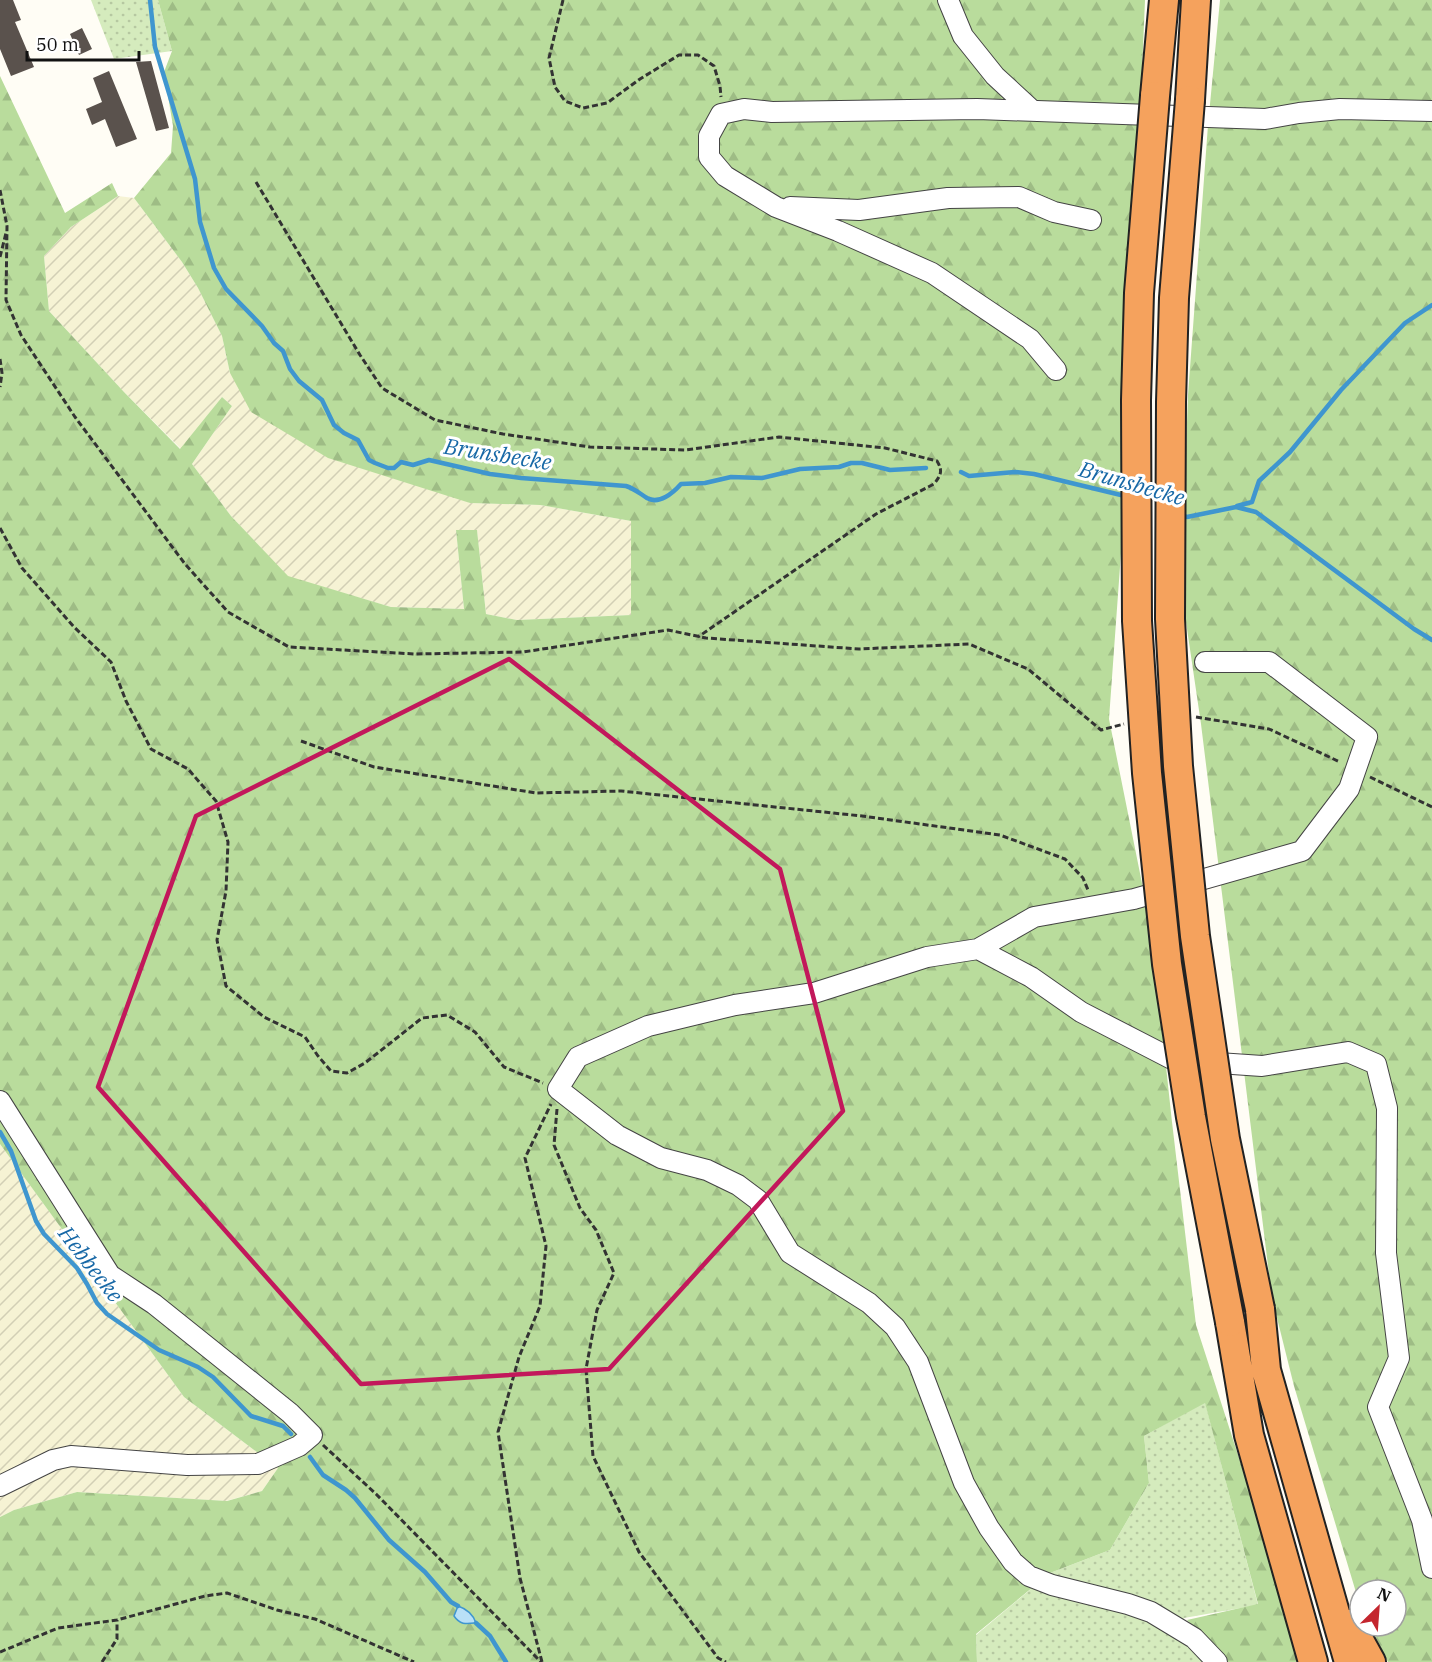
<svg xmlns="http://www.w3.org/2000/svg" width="1432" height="1662" font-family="'IBM Plex Serif',serif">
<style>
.farmland{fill:url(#farmland-furrows)}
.grass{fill:url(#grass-dots)}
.forest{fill:url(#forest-firs)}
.water{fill:#b9e0f7;stroke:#3f96cf;stroke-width:1.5}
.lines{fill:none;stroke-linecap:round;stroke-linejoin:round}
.stream{stroke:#3f96cf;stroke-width:4.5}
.building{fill:#5a524d}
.minor-casing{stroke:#444;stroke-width:22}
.highway-casing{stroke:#222;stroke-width:32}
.path{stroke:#333;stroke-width:3;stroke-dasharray:6 3;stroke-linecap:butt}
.minor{stroke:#fff;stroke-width:20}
.highway{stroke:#f5a25d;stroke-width:28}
.highway-bridge-casing{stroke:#222;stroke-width:32;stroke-linecap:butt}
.highway-bridge{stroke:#f5a25d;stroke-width:28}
.marked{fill:none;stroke:#c2185b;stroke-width:4.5;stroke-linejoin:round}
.labels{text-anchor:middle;stroke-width:6;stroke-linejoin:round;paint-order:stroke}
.water-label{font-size:22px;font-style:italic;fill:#1768a6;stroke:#fff}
</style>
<defs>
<pattern id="farmland-furrows" width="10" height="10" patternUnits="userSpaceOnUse" patternTransform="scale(1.5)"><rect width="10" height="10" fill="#f6f3d4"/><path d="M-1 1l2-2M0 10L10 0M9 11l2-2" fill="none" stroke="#d2cfb5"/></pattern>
<pattern id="grass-dots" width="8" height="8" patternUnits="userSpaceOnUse" patternTransform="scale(1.5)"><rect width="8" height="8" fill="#d5ebbd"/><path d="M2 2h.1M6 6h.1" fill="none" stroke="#b6c8a1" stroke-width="1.8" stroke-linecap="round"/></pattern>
<pattern id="forest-firs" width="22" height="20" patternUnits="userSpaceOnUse" patternTransform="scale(1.5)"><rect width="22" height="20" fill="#b9dc9c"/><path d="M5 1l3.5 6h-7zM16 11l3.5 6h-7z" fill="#9ebc85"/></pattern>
</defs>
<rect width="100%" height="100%" fill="#fffdf5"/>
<!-- farmland -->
<path class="farmland" d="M118 196 134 198 182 262 198 288 222 336 230 373 470 503 540 505 631 521V615L517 620 486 614 477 531 456 530 464 609 391 607 288 577 231 516 192 464 232 406 222 397 181 449 124 392 49 311 44 256 71 227Z
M0 1144 184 1397 278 1468 262 1491 226 1501 77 1492 14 1510 0 1517Z"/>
<!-- grass -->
<path class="grass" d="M91 0H158L172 51 114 59Z
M1205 1402 1258 1605 1184 1618 1177 1632 1211 1662H977L976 1635 1050 1573 1110 1550 1149 1483 1144 1436Z"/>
<!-- forest -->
<path class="forest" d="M158 0H1145L1138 166 1127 324 1121 553 1109 719 1151 928 1172 1122 1196 1325 1305 1662H1225L1187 1620 1258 1604 1205 1403 1144 1436 1149 1483 1110 1550 1050 1573 976 1634 977 1662H0V1517L14 1510 77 1492 227 1501 262 1491 278 1468 184 1397 0 1144V76L65 213 112 183 118 196 71 227 44 256 49 311 124 392 180 449 222 397 232 406 192 464 231 516 288 576 391 607 464 609 456 530H477L486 614 517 620 631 615V521L540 505 470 503 328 458 251 412 230 373 222 336 198 288 182 262 134 198 171 153 173 126 164 72 172 51Z
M1220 0H1432V1662H1388L1370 1626H1396V1590H1360V1603L1358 1599 1294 1386 1272 1298 1201 724 1181 588 1188 395 1208 125Z"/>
<!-- water -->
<path class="water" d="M458 1606C467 1609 473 1614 476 1623 466 1624 460 1625 454 1616Z"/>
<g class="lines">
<!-- stream -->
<path class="stream" d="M150 0 155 47 195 179 200 222 214 268 226 289 262 326 274 343 283 351 290 369 299 381 322 400 334 425 344 433 358 440 369 460 375 463 388 468H394L401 462 413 465 429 460 490 474 521 478 626 486C635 489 639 493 647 498 659 505 673 493 681 484L705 483 731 477 762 478 800 469 839 467 851 463H862L890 470 926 468
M961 472 969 476 1015 472 1034 474 1125 496
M1237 506 1252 502 1259 481 1290 452 1341 390 1405 323 1432 305
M1182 515 1187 517 1236 507 1256 512 1414 629 1432 640
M0 1132 11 1151 36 1221 44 1234 77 1268 87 1284 97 1303 107 1314 159 1350 198 1367 213 1377 251 1416 283 1426 291 1434
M310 1457 323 1475 346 1490 355 1498 389 1540 425 1572 451 1602 458 1606
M476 1623 490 1636 506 1662"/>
</g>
<!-- building -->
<path class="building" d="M0 0H13L21 20 15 22 34 67 11 76 0 49Z
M82 28 92 49 79 55 70 34Z
M151 61 169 128 156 131 136 62Z
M109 71 137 139 116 147 105 119 92 125 86 109 102 102 93 78Z"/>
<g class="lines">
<!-- minor casing -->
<g class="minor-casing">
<path id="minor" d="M948 0 963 36 995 76 1033 111
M790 207 859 210 948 198 1019 197 1054 212 1091 220
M1056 370 1030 339 932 273 838 231 776 207 725 176 709 157V136L721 114 744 109 772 112 977 109 1265 119 1299 113 1340 109 1432 111
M978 949 1034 917 1134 899 1302 851 1349 789 1367 737 1269 662H1205
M0 1101 110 1275 154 1304 290 1413 312 1435 299 1446 258 1464 187 1465 71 1456 53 1460 0 1486
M1217 1662 1194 1638 1151 1612 1128 1604 1052 1585 1029 1576 1013 1562 989 1528 964 1483 918 1362 895 1327 869 1303 790 1253 758 1200 738 1185 707 1170 661 1158 617 1135 558 1089 578 1057 648 1026 735 1005 814 993 927 957 978 949 1031 977 1081 1012 1174 1060 1262 1066 1348 1052 1376 1064 1387 1108 1386 1253 1399 1358 1378 1407 1422 1520 1432 1568"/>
</g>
<!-- highway casing -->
<g class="highway-casing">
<path id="highway" d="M1155 96 1164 0
M1190 100 1196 0
M1260 1309 1266 1370 1349 1662
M1230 1322 1249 1435 1313 1662
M1350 1624 1371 1662"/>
</g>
<!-- path -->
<path class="path" d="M563 0 549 58 555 87 565 101 583 108 607 103 640 79 679 55H698L714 66 720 86 721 97
M256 182 360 355 382 388 435 420 503 434 590 447 686 450 779 437 885 448 937 461C943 471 941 475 934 484L876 514 698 637
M0 190 7 226 6 300 21 335 75 417 185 564 228 612 289 647 415 654 523 652 668 630 706 638 859 649 969 644 1028 669 1101 730 1124 724
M0 257 6 233
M0 359 2 373 0 387
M0 528 22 568 74 627 111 662 126 701 151 749 188 769 216 801 228 842 226 891 217 940 226 986 264 1017 305 1037 318 1056 331 1071 347 1073 365 1063 422 1018 447 1015 475 1032 504 1067 543 1083
M1196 717 1269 729 1340 762
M301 741 374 767 536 793 621 791 862 816 1000 835 1065 859 1083 878 1088 890
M1370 777 1432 807
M557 1109 554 1145 580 1208 596 1230 614 1273 597 1310 586 1369 593 1456 639 1552 718 1658 726 1662
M323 1445 376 1494 541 1662
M0 1652 58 1628 117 1620 205 1596 227 1593 277 1610 315 1619 414 1662
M102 1662 117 1639V1620
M542 1662 520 1578 498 1432 519 1357 540 1306 546 1246 525 1158 551 1104"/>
<!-- minor -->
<use href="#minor" class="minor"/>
<!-- highway -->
<use href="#highway" class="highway"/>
<!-- highway-bridge casing -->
<g class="highway-bridge-casing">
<path id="highway-bridge" d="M1155 96 1139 293 1136 400 1137 621 1147 773 1167 964 1191 1117 1230 1322
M1190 100 1174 298 1171 402 1170 619 1178 766 1195 936 1225 1139 1260 1309"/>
</g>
<!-- highway-bridge -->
<use href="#highway-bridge" class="highway-bridge"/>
</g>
<!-- marked area -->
<path class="marked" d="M509 659 780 869 843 1111 609 1369 361 1384 98 1087 196 816Z"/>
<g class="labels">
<!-- water labels -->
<g class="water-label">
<text transform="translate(498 454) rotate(9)" y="8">Brunsbecke</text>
<text transform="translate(1132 483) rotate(16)" y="8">Brunsbecke</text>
<text transform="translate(91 1264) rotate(52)" y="8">Hebbecke</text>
</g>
</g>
<!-- north arrow -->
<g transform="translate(1378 1608) rotate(25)"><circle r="28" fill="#ffffff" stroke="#a0a0a0" stroke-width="1.5"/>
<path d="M0-4.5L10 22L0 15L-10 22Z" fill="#c4262e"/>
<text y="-9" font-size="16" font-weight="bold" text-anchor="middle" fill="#111111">N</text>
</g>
<!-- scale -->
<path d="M27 51v9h112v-9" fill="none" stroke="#111111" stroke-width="3"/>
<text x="36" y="51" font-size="18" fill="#111111" stroke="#ffffff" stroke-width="4.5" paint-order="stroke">50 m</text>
</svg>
